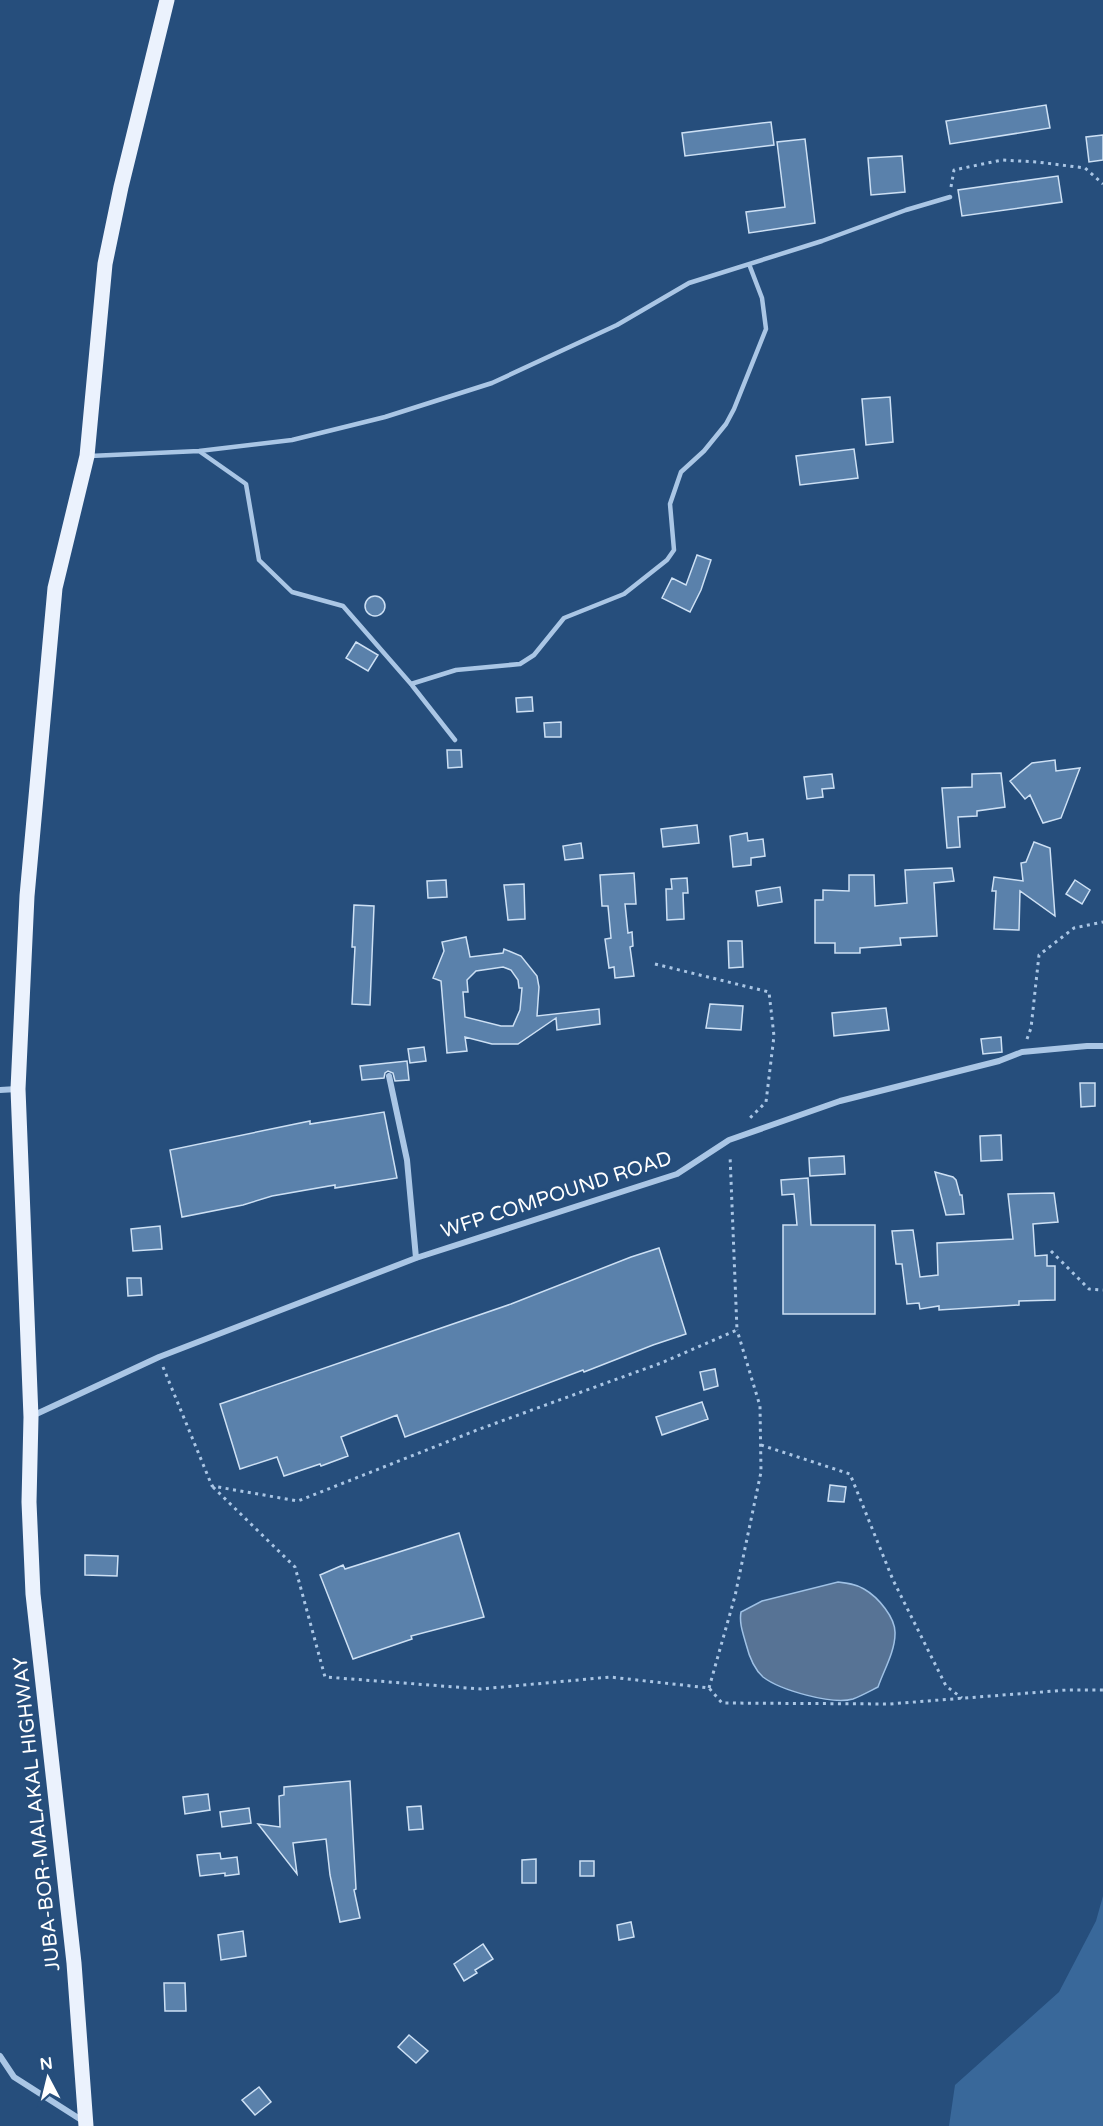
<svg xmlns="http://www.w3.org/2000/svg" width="1103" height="2126" font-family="'Varela Round',sans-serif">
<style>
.green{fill:#39689a}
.water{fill:#577395;stroke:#9fc1e5;stroke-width:1.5}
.building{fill:#5a81ab;stroke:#cde0f4;stroke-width:1.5;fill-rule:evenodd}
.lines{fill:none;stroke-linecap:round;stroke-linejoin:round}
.path{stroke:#aac6e5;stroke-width:3;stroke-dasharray:3 4.5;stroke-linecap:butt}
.service{stroke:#aac6e5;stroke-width:4.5}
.minor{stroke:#aac6e5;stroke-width:6}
.primary{stroke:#ebf2fd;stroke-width:15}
.labels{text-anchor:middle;stroke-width:4.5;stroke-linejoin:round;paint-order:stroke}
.street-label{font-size:20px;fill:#fff;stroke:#264e7c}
</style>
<rect width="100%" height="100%" fill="#264e7c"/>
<!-- green -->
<path class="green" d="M1103 1896V2126H949L955 2085 1059 1992 1096 1921Z"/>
<!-- water -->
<path class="water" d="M838 1582C847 1583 856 1584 864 1589 878 1597 896 1618 895 1634 895 1651 884 1670 878 1687 870 1691 861 1696 853 1699 832 1705 780 1690 763 1677 753 1668 749 1656 746 1644 743 1633 739 1623 741 1612L762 1601Z"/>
<!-- building -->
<path class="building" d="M1046 105 1050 128 950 144 946 121Z
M771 122 774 145 685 156 682 133Z
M1103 135V160L1089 162 1086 137Z
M805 139 815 223 749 233 746 212 785 207 777 142Z
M902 156 905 192 871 195 868 158Z
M1058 176 1062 202 962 216 958 190Z
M890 397 893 442 866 445 862 399Z
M854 449 858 478 800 485 796 456Z
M697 555 711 560 701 590 690 612 662 598 672 578 686 585Z
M365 606a10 10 0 1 1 20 0a10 10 0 1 1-20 0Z
M356 642 378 655 368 671 346 658Z
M532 697 533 711 517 712 516 698Z
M561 722V737H545L544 723Z
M447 750H461L462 767 448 768Z
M1055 760 1056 771 1080 768 1061 818 1043 823 1030 795 1025 799 1010 781 1032 763Z
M1001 773 1005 807 977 811V816L958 817 960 847 947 848 942 788 972 787V774Z
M832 774 834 788 822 789 823 797 807 799 804 777Z
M697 825 699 843 663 847 661 829Z
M747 833 748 841 763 839 765 856 751 858V865L733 867 730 836Z
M1034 842 1050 848 1055 916 1020 891 1019 930 994 929 996 891H992L994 877 1023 881 1021 863 1026 862Z
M581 843 583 858 565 860 563 846Z
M952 868 954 881 934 883 937 936 900 938 901 945 860 948V953H835V943H815V900H823V890L849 891V875H874L875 906 907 903 905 870Z
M634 873 636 904H625L628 933 632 932 633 946 630 947 634 976 615 978 614 967 609 968 605 939 611 938 608 906H602L600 875Z
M687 878 688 893H683L684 919 667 920 666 889H672L671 879Z
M446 880 447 897 428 898 427 881Z
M1075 880 1090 890 1082 904 1066 894Z
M524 884 525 919 508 920 504 885Z
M780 887 782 902 758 906 756 891Z
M354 905 374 906 370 1005 352 1004 355 947H352Z
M466 937 470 957 503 953 504 949 521 956 537 976 539 987 537 1016 599 1009 600 1024 557 1030 556 1018 518 1044H492L465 1037 467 1051 447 1053 441 981 433 978 444 951 442 942ZM503 967 511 970 518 980 519 988H522L520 1010 513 1026H501L465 1017 463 992H468L467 980 476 971Z
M728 941H742L743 967 729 968Z
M710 1004 743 1006 741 1030 706 1028Z
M886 1008 889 1030 834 1036 832 1013Z
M1001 1037 1002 1052 983 1054 981 1039Z
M424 1047 426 1061 410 1063 408 1049Z
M407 1061 409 1080 395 1081 393 1073 388 1071 385 1073 384 1078 362 1080 360 1066Z
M1080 1083H1095V1106L1081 1107Z
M384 1112 397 1178 335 1188V1185L272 1196 243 1205 182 1217 170 1150 310 1121V1124Z
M1001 1135 1002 1160 981 1161 980 1136Z
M844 1156 845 1174 810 1176 809 1158Z
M935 1172 953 1177 956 1180 960 1195H962L964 1214 946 1215Z
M808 1178 811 1225H875V1314H783V1225H797L794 1194 782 1195 781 1180Z
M1054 1193 1058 1222 1033 1224 1035 1256 1047 1255V1266H1055V1300L1019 1301V1305L939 1310V1306L920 1309 919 1303 907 1304 902 1264H896L892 1231 913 1230 920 1277 938 1275 937 1243 1013 1239 1008 1194Z
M160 1226 162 1249 133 1251 131 1229Z
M659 1248 686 1334 653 1345 584 1372 583 1370 405 1437 397 1415 341 1437 348 1456 321 1466 320 1464 284 1476 277 1457 240 1469 220 1404 511 1304 631 1257Z
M127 1278H141L142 1295 128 1296Z
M715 1369 718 1386 704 1390 700 1372Z
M702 1402 708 1419 662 1435 656 1417Z
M830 1485 846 1487 844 1502 828 1501Z
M459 1533 484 1617 411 1636 412 1639 353 1659 320 1575 343 1565 345 1569Z
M85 1555 118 1556 117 1576 85 1575Z
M350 1781 356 1889 354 1890 360 1918 340 1922 330 1875 326 1839 293 1843 297 1874 258 1824 280 1827 279 1796 284 1795V1787Z
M208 1794 210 1810 185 1814 183 1797Z
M421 1806 423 1829 409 1830 407 1807Z
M249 1808 251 1823 222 1827 220 1812Z
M220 1853 221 1859 237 1857 239 1874 225 1876V1873L200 1876 197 1855Z
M536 1859V1883H522V1860Z
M580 1861H594V1876H580Z
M631 1922 634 1937 619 1940 617 1925Z
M243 1931 246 1956 221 1960 218 1935Z
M483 1944 493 1959 475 1970 477 1973 464 1981 454 1964Z
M164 1983H185L186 2011H165Z
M409 2035 428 2051 416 2063 398 2047Z
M259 2087 271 2102 255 2115 242 2100Z"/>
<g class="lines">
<!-- path -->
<path class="path" d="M951 187 954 170 1002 160 1037 162 1085 168 1103 184
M655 964 769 992 774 1036 766 1102 748 1120
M1027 1039 1031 1028 1039 955 1074 928 1103 922
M1051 1251 1089 1289 1103 1290
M163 1367 212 1486 298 1501 477 1430 661 1363 737 1330 730 1155
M761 1445 850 1474 893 1580 946 1686 962 1698
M213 1487 295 1567 325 1677 481 1689 610 1677 709 1688 722 1703 889 1704 1067 1690H1103
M709 1688 735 1596 761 1472 760 1406 737 1330"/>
<!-- service -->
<path class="service" d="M199 451 246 484 259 560 292 592 343 606 411 684 455 740
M90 456 199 451 292 440 385 417 492 383 617 325 689 283 822 241 906 210 950 197
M411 684 456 670 520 664 534 655 564 618 624 594 667 560 674 550 670 504 681 472 704 451 726 424 734 409 766 329 762 298 749 264"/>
<!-- minor -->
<path class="minor" d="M389 1076 407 1160 416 1258
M0 1090 17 1089
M32 1416 159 1357 416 1258 677 1174 729 1140 840 1101 999 1061 1022 1052 1087 1046H1103
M0 2056 14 2077 83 2121"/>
<!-- primary -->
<path class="primary" d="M86 2126 74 1963 33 1594 29 1502 31 1417 18 1089 27 896 55 588 87 456 105 264 121 187 167 0"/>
</g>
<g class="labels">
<!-- street labels -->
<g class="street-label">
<text transform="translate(556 1194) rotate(-18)" y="7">WFP COMPOUND ROAD</text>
<text transform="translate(36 1814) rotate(-96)" y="7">JUBA-BOR-MALAKAL HIGHWAY</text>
</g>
</g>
<!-- north arrow -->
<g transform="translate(48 2078) rotate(353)" stroke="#264e7c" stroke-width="4.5" paint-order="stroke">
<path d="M0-4.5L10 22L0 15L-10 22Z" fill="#ffffff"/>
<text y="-9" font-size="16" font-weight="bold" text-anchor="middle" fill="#ffffff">N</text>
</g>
</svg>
